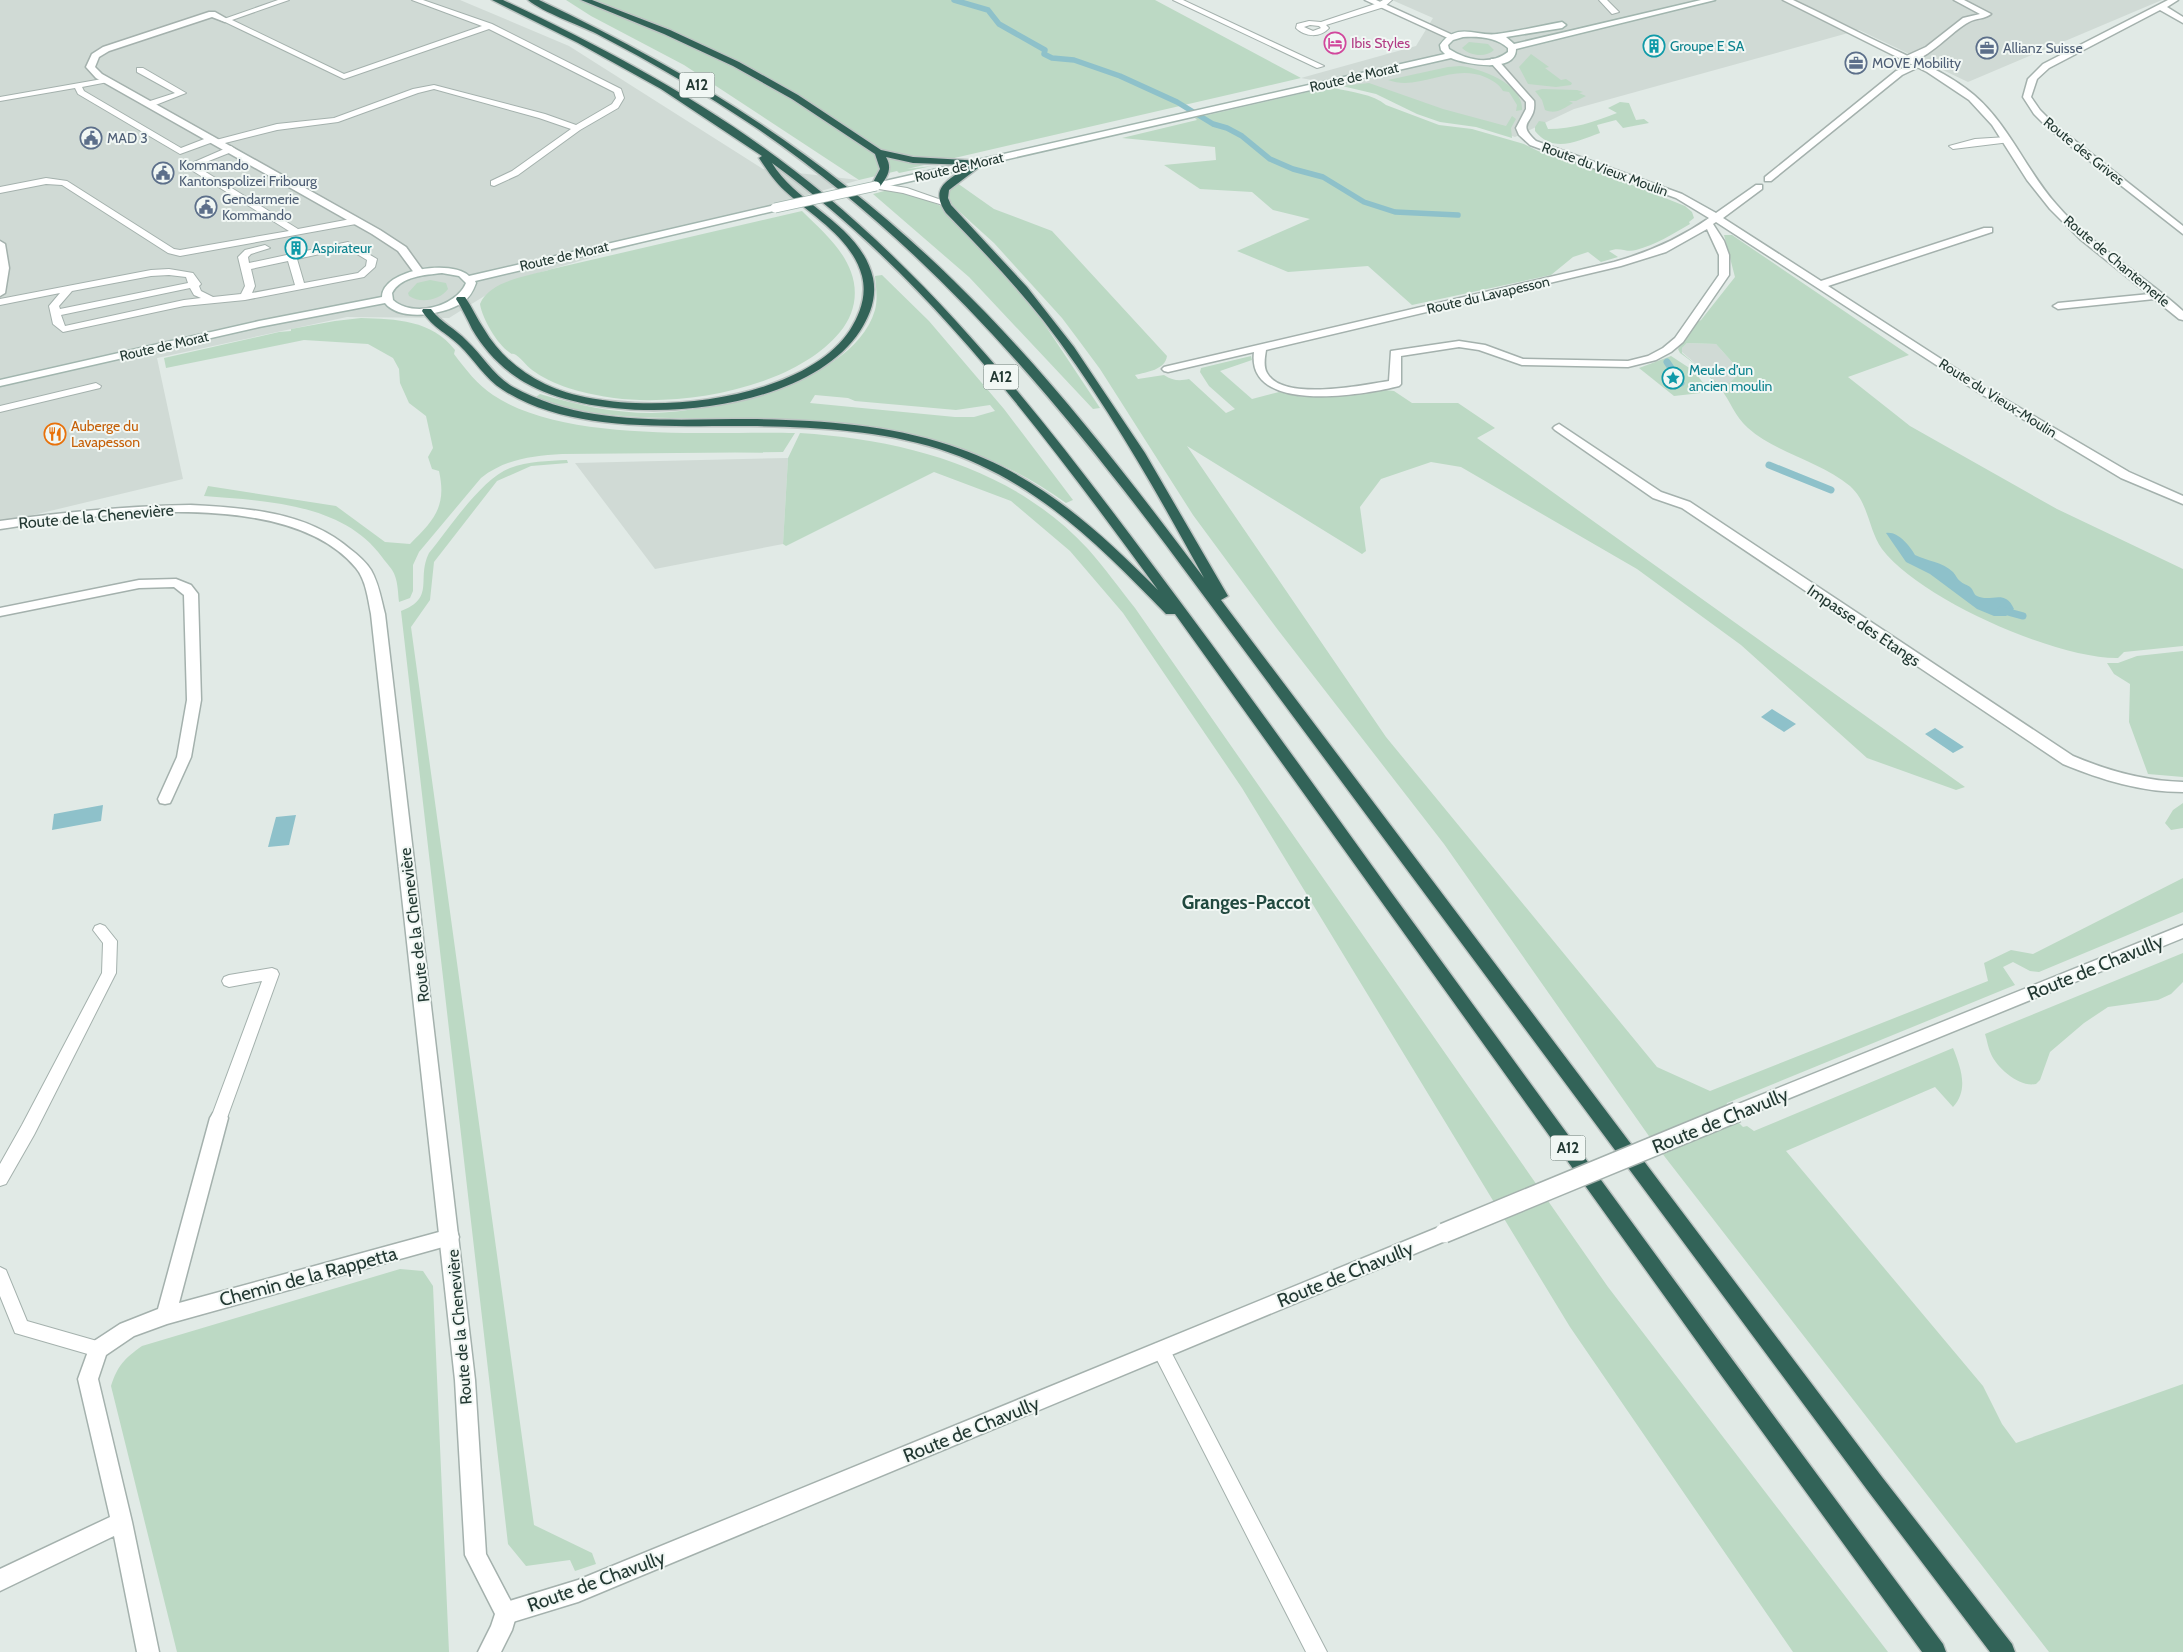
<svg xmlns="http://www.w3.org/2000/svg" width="2183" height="1652" font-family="Cabin,sans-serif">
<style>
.built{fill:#d0dad5}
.green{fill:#bcd9c4;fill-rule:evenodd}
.water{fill:#8ec1ca}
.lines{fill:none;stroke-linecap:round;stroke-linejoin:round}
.stream-far1{stroke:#8ec1ca;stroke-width:5.5}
.stream{stroke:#8ec1ca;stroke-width:7}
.service-casing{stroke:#a4b1ad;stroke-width:2}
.minor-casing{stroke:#a4b1ad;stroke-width:3}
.tertiary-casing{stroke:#a4b1ad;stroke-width:3}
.secondary-casing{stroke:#a1b5ae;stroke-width:3}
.motorway-casing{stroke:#bdc4c2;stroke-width:3}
.service{fill:#fff;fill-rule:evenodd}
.minor{fill:#fff;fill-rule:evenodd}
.tertiary{fill:#fff;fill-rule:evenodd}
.secondary{fill:#fff;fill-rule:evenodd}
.motorway{fill:#326358;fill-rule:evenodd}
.minor-bridge-casing{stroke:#a4b1ad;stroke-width:22;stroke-linecap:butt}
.secondary-bridge-casing{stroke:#a1b5ae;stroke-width:11;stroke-linecap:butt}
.minor-bridge{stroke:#fff;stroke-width:19}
.secondary-bridge{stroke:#fff;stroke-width:9}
.labels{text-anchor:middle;stroke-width:4;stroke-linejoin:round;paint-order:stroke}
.far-hotel-label{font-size:14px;fill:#b23c85;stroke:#f1f7f4;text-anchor:start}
.far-culture-label{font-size:14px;fill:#0d838f;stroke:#f1f7f4;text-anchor:start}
.far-service-label{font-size:14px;fill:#4e5e75;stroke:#f1f7f4;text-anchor:start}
.far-street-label{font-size:14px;fill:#233933;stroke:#f1f7f4}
.far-food-label{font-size:14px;fill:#c56008;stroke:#f1f7f4;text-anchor:start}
.shield{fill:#f1f7f4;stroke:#61726d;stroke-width:1}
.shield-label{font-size:15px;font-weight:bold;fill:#233933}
.street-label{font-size:16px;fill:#233933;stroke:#f1f7f4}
.quarter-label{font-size:19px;font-weight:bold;fill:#21493f;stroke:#f1f7f4}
.near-street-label{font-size:19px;fill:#233933;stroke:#f1f7f4}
</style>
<rect width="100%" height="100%" fill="#e1eae6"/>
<!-- built -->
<path class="built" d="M0 0H460L569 46 763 169 859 180 507 282 449 318 347 317 157 358 183 479 0 523Z
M1392 0H2162L1968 82 1859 30 1574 109 1515 137 1373 91 1301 78 1416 46 1433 18Z
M1687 343 1716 344 1741 372 1724 388 1682 352V348Z
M788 458 783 544 655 569 575 463Z"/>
<!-- green -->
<path class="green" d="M566 0H1155L1301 78 907 169 932 166 899 173 897 171 859 180 684 65 591 16Z
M1469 42 1488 44 1494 50C1486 58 1470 56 1462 48Z
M1531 54 1549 67 1545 68 1561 80 1566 79 1572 83 1571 85 1556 87 1528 84 1519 67Z
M1460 66C1480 68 1524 84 1522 110L1516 111 1517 105 1509 92 1503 91C1499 84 1492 80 1485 77 1451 63 1419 92 1388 80L1448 67Z
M1369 83 1443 109 1506 126 1512 116 1516 119 1511 128 1512 138 1476 127 1440 122 1417 114 1376 94 1342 86Z
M1334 88C1351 92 1373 94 1386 105L1439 125 1472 129 1524 144 1538 151 1580 164 1685 206 1692 212 1694 218 1689 222 1690 224C1673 234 1655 245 1636 250 1626 253 1620 246 1609 251L1618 257 1601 262 1588 252 1573 257 1551 275 1412 305 1368 266 1288 272 1237 251 1310 219 1273 210 1252 192 1200 189 1164 165 1216 160 1215 147 1122 138 1197 120 1195 118 1308 92Z
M1542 89 1577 90 1583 92 1579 93 1586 96 1576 101H1569L1573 103C1564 108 1556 115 1545 110L1542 100 1535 91Z
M1620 102 1629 103 1636 120 1644 119 1649 123 1623 128 1616 120 1597 125 1600 133C1577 141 1553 154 1535 131V127L1539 121 1545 122 1548 129C1573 129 1594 122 1617 113L1608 108Z
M950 178 994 209 1052 231 1167 356C1165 370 1147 372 1135 375L1138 379 1164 375C1173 381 1180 381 1189 379L1226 413 1235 409 1209 386 1200 372 1201 368 1251 356 1252 360 1220 371 1252 399 1279 392 1302 397 1384 390 1394 391 1412 403H1458L1495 428 1477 438 1965 787 1956 790 1867 758 1741 645 1637 569 1461 467 1431 462 1381 479 1360 507 1366 551 1362 554 1187 446 1386 737 1657 1067 1710 1091 1988 981 1984 963 2011 950 2033 954 2183 878V912L2039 972 2030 971 2013 962 2003 967 2015 985 1727 1103 1725 1109 1743 1127 1747 1126 1754 1131 1953 1048C1961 1068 1969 1090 1953 1107L1935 1087 1786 1151 1983 1386 2002 1424 2016 1443 2183 1384V1652H2049L1651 1139 1444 844 1278 630 1193 515 1100 369 1080 342 1062 318 994 243 952 205 948 196Z
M888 190 918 196 941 206 1008 278 1041 319 1100 408 1093 409 969 277 873 194Z
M802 211C820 229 842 247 851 272 859 294 854 315 840 332 794 388 683 407 614 398 588 394 558 388 535 372 528 368 522 359 516 355 510 352 514 356 509 352 497 344 482 318 480 304 490 280 529 276 552 269Z
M1724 235H1732L1909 355 1848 377 1910 426 2057 509 2183 569V646L2124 652 2118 658C2056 659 1920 599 1882 549 1868 529 1869 503 1850 486 1820 461 1776 453 1748 428 1735 417 1730 400 1720 388 1708 374 1694 363 1680 353L1678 349 1696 323 1701 320 1735 277ZM1687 343 1716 344 1741 372 1724 388 1682 353V348Z
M882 275 929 321 1004 409 1073 500 1066 503C961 427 840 418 715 418 661 418 586 420 536 397L540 394C577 405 613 413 652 413 717 411 854 382 875 310 878 299 876 287 875 276ZM815 395 848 398 855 401 956 410 990 405 995 411 974 417H955L810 403Z
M430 280 446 283 448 289C440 300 421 304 409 296L408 293 417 283Z
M361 318C396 319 432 320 455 350L454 354C466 370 477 384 493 395 565 443 710 431 795 433L783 452 562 454C532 456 505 459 481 478L419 552 413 565V591L410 598 399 602C398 594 398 584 395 576 393 569 386 563 382 557 343 503 265 501 204 496L208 486 336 506 385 542 410 544C434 520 447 507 439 471L432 469 428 457 433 448 426 416 409 403 400 383 399 369 393 358 368 344 304 340 166 368 164 358 279 332 291 331V329L335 321Z
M1671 356 1694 371 1710 392 1674 396 1639 368Z
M800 433C906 440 1013 468 1088 549 1105 568 1119 588 1135 608L1608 1287 1888 1652H1793L1570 1327 1242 788 1123 613 1070 551 1011 501 934 472 786 546 783 544 788 458Z
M567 460 568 463 531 466 497 481 434 562 430 600 411 627 534 1525 592 1553 596 1564 575 1571 570 1560 526 1566 508 1544 401 611C436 598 416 579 429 553 449 529 481 479 510 468 528 461 548 461 567 460Z
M2183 651V777L2148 774 2129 722 2130 684 2114 674 2107 663H2118L2137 656Z
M2183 803V828L2171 830 2165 823 2173 810Z
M2183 953V982L2171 994 2158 1000 2108 1007 2084 1023 2050 1052 2040 1080 2036 1084C2020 1088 1997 1068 1991 1054 1988 1048 1987 1040 1985 1034Z
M400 1269 423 1271 433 1286 449 1652H177L111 1386C118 1365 124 1359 142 1346Z"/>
<!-- water -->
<path class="water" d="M1886 533C1898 531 1910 546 1915 555 1927 561 1943 562 1953 572 1956 575 1957 579 1960 581 1963 584 1968 585 1970 587 1974 590 1973 594 1977 596 1991 603 2005 588 2014 609L2006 616H1994L1977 609 1930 574 1906 562Z
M1772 709 1796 724 1784 732 1761 717Z
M1935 728 1964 747 1953 753 1925 734Z
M103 805 101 821 52 830 54 814Z
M296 815 289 845 268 847 276 817Z"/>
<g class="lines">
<!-- stream-far1 -->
<path class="stream-far1" d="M954 0 988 10 999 24 1045 50 1044 54 1052 58 1074 60 1120 76 1177 102 1213 124 1227 128 1242 136 1270 159 1293 169 1323 177 1364 202 1395 212 1458 215"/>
<!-- stream -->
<path class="stream" d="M1667 362 1681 383
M1769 465 1831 490
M2001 610 2023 616"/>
<!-- service casing -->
<g class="service-casing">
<path id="service" d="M278 0H289L232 20 344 74 482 26 412 0H423L492 24 621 89 624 98 618 108 580 130 518 175 494 186 491 185V181L512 171 571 129 539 118 434 89 418 93 338 122 277 130 217 145 213 142 180 154 78 94 75 88 0 101V97L108 78V82L82 87 84 91 181 148 212 136 216 140 277 124 334 118 413 89 434 85 545 114 576 125 612 104 616 98 614 92 489 29 344 79 221 20Z
M1173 0H1183L1324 66 1317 68Z
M1383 0H1392L1384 7 1326 25 1329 28C1320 38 1305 37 1296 28L1297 24 1309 21 1321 22 1378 3ZM1310 25 1319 26 1321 28 1313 31 1304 27Z
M1599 0H1607L1619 12 1612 14Z
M137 68H143L186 93 153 106H147V102L175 93 137 72Z
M2007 137 2010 138V142L1953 149 1949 146 1975 139Z
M231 146 235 149 234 151 196 166 298 229 356 218 361 221 356 224 180 256 168 253 62 185 46 184 0 193V187L46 178 67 181 174 249 180 250 289 231 185 166Z
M876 183 907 188 947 202 943 205 903 193 873 188 872 186Z
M348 242 377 259 375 267 364 277 245 300 184 306 63 332 53 324 49 306 60 293 0 305V299L151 270 169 269 193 273 201 284 199 286 201 291 213 297 241 294 245 286 238 257 245 250 265 245 270 248 251 254 248 257 249 263ZM347 248 367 260 366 266 358 273 304 283 297 259ZM288 261 295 285 252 293 255 286 251 269ZM169 275 186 277 188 283 60 309 59 306 72 291 151 276ZM190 288 194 295 201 298 184 300 65 326 61 315Z
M96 383 101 386 100 388 0 412V406Z
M100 924 105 926 117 941 116 973 34 1135 6 1184 0 1186V1164L22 1125 102 973 103 943 93 930 95 926Z
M272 968 277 970 279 974 227 1118 225 1123 219 1125 213 1123 211 1118 262 981 229 987 224 985 222 981 224 977 229 975Z
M0 1267 6 1270 27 1321 104 1343 107 1349 104 1355 98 1357 15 1333 0 1296Z
M1161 1342 1167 1344 1327 1652H1306L1155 1356 1152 1350 1155 1344Z"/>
</g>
<!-- minor casing -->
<g class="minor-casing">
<path id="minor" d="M1365 0H1376L1457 37 1450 39Z
M1954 0H1964L1991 14C1985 19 1976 18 1969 22 1952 30 1926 64 1904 61V57L1926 47 1963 18 1980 14Z
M2168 0H2178L2167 7 2183 17V23L2160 10 2049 68 2037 79 2031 97 2040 110 2055 125 2183 226V234L2049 129 2034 114 2023 97 2028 79 2043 64Z
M209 12H215L229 20 225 22 212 17 109 51 99 57 95 67 102 74 380 230 406 247 424 272 423 274H415L398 251 372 234 96 78 86 67 92 54 103 47Z
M1491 59H1497L1534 101C1537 124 1514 121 1536 141L1682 194 1716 213 1756 185H1762V189L1723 218 1821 281 1984 228H1992V232L1828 286 1986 388 2129 472 2183 496V504L2121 478 1978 392 1716 222 1713 224 1724 241 1729 255V275L1683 342 1671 352 1656 360 1628 367 1522 365 1479 350 1459 347 1401 356V384L1399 386C1364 395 1246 415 1254 352L1168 372 1164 371 1162 369 1164 367 1168 366 1614 262C1649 252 1679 239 1709 218L1676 198 1530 145 1519 135 1516 128 1526 109V102L1491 63ZM1707 229 1719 255V275L1675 338 1663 348 1648 356 1628 361 1523 359 1485 345 1459 341 1391 351 1389 381C1363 385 1283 402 1267 373 1263 366 1265 357 1266 350L1621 266 1666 252Z
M1916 63 1923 65 1902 75 1771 181H1765V177L1896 71Z
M0 241 5 244 9 268 5 293 0 296Z
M2160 293 2165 296 2164 298 2058 309 2053 306 2058 303Z
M1559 424 1661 492 1690 502 2073 756C2109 771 2144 781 2183 782V792C2141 792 2102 780 2063 764L1682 508 1653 498 1555 430 1553 428 1555 426Z
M176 579 191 585 198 594 201 700 191 757 172 799 170 803 165 804 160 803 158 799 177 757 187 700 184 595 174 587 139 588 0 616V608L139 580Z
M2183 925V938L1743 1117 1737 1119 1731 1117 1728 1112 1731 1107Z
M219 1111 225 1113 228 1118 179 1303 450 1229 457 1231 459 1237 457 1243 450 1245 167 1324 134 1336 106 1355 98 1379 132 1522 159 1652H137L114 1536 0 1591V1569L110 1517 78 1379 91 1343 120 1324 158 1309 210 1118 213 1113Z
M1444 1225 1450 1227 1453 1233 1450 1239 578 1602 506 1624 498 1621 495 1613 498 1605 506 1602 578 1580Z"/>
</g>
<!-- tertiary casing -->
<g class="tertiary-casing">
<path id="tertiary" d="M1783 0H1793C1825 15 1857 32 1889 47 1918 61 1949 74 1974 95 2009 125 2026 170 2056 204 2092 246 2142 274 2183 311V320L2179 319 2080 239 2050 209 2027 180 1992 125 1969 100 1927 72Z
M190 505C245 508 306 511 350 549 358 555 365 561 371 570 379 584 381 599 385 614L475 1380 486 1554 517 1613 512 1630 501 1652H478L491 1626 495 1614 465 1555 455 1380 371 614C368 599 366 580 356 568 287 485 95 515 0 529V521C64 512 126 506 190 505Z"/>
</g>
<!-- secondary casing -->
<g class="secondary-casing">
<path id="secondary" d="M1701 0H1715L1516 49C1516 74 1465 64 1451 58L876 189 871 186 876 183 1445 54 1441 50 1440 45C1457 21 1477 37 1497 34 1519 31 1540 26 1562 22L1566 25 1562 28 1506 37 1514 44ZM1463 37C1478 36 1496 37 1508 48V52C1490 66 1466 60 1449 49L1448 45 1453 40Z
M775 205 780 208 778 210 475 281 476 283C473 291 470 297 463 302 445 315 400 322 385 303L259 327 0 386V380L259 321 382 297C382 269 453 259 469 276ZM442 273 459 276 466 283C456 307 413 318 393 300L392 293C401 276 425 275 442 273Z"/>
</g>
<!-- motorway casing -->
<g class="motorway-casing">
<path id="motorway" d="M492 0H503C616 53 728 114 825 195 951 300 1051 429 1149 560 1231 669 1311 781 1391 892 1574 1143 1757 1395 1943 1644L1946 1652H1922L1721 1375 1175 614H1166C1098 544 1035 480 939 449 879 430 814 427 751 426 673 425 571 434 503 390 485 379 474 359 459 345 444 331 434 329 422 311L423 309H431C442 324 455 328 467 341 483 356 494 376 513 387 585 427 671 419 750 419 817 420 885 424 949 445 1036 473 1095 527 1158 590 1045 436 929 277 772 163 798 206 861 225 873 278 877 298 870 315 860 331 804 417 607 431 524 382 503 370 484 350 472 329 467 319 462 308 456 299L457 297H465C472 307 477 319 484 329 498 353 520 372 545 384 621 421 800 406 850 330 860 314 867 296 862 276 852 238 812 216 785 191 774 181 767 170 759 158L762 156 661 89 578 43Z
M528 0H539C694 73 829 159 953 280 1046 370 1126 474 1204 578 1155 489 1105 400 1043 320 1013 282 979 247 946 213 928 186 950 180 970 165L913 163 886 157C893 169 887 177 879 188H873L871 186 880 169 875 154 792 99 733 66 664 34 581 0H592L670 30 739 62 798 95 881 150 913 157 982 161V165L949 190 948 198 951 205 1027 287 1074 347 1145 453 1228 596 1221 600 1882 1477 2012 1644 2015 1652H1990L1868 1491 1166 545C1045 385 922 241 755 127 704 93 651 62 597 34 577 24 544 13 528 0Z"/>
</g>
<!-- service -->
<use href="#service" class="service"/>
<!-- minor -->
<use href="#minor" class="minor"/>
<!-- tertiary -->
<use href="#tertiary" class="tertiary"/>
<!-- secondary -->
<use href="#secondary" class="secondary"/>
<!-- motorway -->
<use href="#motorway" class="motorway"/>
<!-- minor-bridge casing -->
<g class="minor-bridge-casing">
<path id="minor-bridge" d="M1444 1233 1737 1112"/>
</g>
<!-- secondary-bridge casing -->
<g class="secondary-bridge-casing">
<path id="secondary-bridge" d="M775 208 876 186"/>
</g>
<!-- minor-bridge -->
<use href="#minor-bridge" class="minor-bridge"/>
<!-- secondary-bridge -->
<use href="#secondary-bridge" class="secondary-bridge"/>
</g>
<!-- icons -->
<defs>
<g id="hotel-ring" transform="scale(1.125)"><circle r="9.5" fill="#f1f7f4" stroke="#d1479c" stroke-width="1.5"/><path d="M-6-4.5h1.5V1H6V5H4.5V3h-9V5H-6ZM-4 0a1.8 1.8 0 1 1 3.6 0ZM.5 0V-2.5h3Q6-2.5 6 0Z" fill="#d1479c"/></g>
<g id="building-ring" transform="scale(1.125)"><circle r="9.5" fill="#f1f7f4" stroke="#0f9aa8" stroke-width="1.5"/><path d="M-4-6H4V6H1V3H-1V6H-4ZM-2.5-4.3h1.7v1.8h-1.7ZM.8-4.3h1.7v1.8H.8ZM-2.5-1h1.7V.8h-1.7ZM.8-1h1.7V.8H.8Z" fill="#0f9aa8"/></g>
<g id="office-ring" transform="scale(1.125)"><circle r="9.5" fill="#f1f7f4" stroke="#5c6f8a" stroke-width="1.5"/><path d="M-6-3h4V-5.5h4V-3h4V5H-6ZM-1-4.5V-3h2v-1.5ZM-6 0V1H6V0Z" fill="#5c6f8a"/></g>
<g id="civic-ring" transform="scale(1.125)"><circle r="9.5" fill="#f1f7f4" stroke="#5c6f8a" stroke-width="1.5"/><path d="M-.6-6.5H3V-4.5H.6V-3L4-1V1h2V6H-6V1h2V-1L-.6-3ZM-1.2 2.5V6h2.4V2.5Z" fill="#5c6f8a"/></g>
<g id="sight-ring" transform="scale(1.125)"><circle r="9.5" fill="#f1f7f4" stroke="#0f9aa8" stroke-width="1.5"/><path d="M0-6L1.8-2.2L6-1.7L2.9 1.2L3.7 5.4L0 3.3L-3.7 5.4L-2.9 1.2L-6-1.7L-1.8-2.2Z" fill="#0f9aa8"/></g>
<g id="restaurant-ring" transform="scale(1.125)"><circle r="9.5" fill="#f1f7f4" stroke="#e8710a" stroke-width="1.5"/><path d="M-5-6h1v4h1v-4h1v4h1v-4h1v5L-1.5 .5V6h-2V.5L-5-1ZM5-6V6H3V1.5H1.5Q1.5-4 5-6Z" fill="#e8710a"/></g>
</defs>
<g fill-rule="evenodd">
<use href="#hotel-ring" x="1335" y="43"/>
<use href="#building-ring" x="1654" y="46"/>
<use href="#office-ring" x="1987" y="48"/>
<use href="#office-ring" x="1856" y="63"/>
<use href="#civic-ring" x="91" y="138"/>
<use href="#civic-ring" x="163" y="173"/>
<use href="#civic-ring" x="206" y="207"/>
<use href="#building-ring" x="296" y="248"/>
<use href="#sight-ring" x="1673" y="378"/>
<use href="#restaurant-ring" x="55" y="434"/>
</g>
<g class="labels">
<!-- far-hotel labels -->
<g class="far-hotel-label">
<text x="1351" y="48">Ibis Styles</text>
</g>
<!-- far-culture labels -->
<g class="far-culture-label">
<text x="1670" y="51">Groupe E SA</text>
<text x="312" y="253">Aspirateur</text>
<text x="1689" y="375">Meule d’un<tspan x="1689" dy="16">ancien moulin</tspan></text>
</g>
<!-- far-service labels -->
<g class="far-service-label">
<text x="2003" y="53">Allianz Suisse</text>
<text x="1872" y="68">MOVE Mobility</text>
<text x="107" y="143">MAD 3</text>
<text x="179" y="170">Kommando<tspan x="179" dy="16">Kantonspolizei Fribourg</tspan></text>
<text x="222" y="204">Gendarmerie<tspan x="222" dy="16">Kommando</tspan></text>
</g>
<!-- far-street labels -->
<g class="far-street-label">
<text transform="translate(1354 77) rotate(-13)" y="5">Route de Morat</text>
<text transform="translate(2084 151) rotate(39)" y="5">Route des Grives</text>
<text transform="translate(959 167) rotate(-13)" y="5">Route de Morat</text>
<text transform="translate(1605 169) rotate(20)" y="5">Route du Vieux Moulin</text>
<text transform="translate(564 256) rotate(-13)" y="5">Route de Morat</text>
<text transform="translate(2117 261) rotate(40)" y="5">Route de Chantemerle</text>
<text transform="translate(1488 295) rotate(-13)" y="5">Route du Lavapesson</text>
<text transform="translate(164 346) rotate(-13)" y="5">Route de Morat</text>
<text transform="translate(1998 398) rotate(32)" y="5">Route du Vieux-Moulin</text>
</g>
<!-- far-food labels -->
<g class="far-food-label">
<text x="71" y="431">Auberge du<tspan x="71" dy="16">Lavapesson</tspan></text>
</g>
<!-- shield labels -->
<g class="shield">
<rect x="679.5" y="72.5" width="35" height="25" rx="4"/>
<rect x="983.5" y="364.5" width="35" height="25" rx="4"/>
<rect x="1550.5" y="1135.5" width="35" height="25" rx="4"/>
</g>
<g class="shield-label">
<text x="697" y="90">A12</text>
<text x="1001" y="382">A12</text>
<text x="1568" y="1153">A12</text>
</g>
<!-- street labels -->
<g class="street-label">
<text transform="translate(96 516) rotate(-5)" y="6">Route de la Chenevière</text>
<text transform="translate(1864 625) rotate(34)" y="6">Impasse des Etangs</text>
<text transform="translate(414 925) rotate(-97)" y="6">Route de la Chenevière</text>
<text transform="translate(459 1327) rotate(-95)" y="6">Route de la Chenevière</text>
</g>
<!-- quarter labels -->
<g class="quarter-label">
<text x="1246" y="909">Granges-Paccot</text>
</g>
<!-- near-street labels -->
<g class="near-street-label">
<text transform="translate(2095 967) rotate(-22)" y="7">Route de Chavully</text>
<text transform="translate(1720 1120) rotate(-22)" y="7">Route de Chavully</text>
<text transform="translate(1345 1274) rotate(-22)" y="7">Route de Chavully</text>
<text transform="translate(308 1276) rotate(-15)" y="7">Chemin de la Rappetta</text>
<text transform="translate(971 1429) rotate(-22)" y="7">Route de Chavully</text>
<text transform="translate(596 1581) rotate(-20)" y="7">Route de Chavully</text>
</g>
</g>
</svg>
